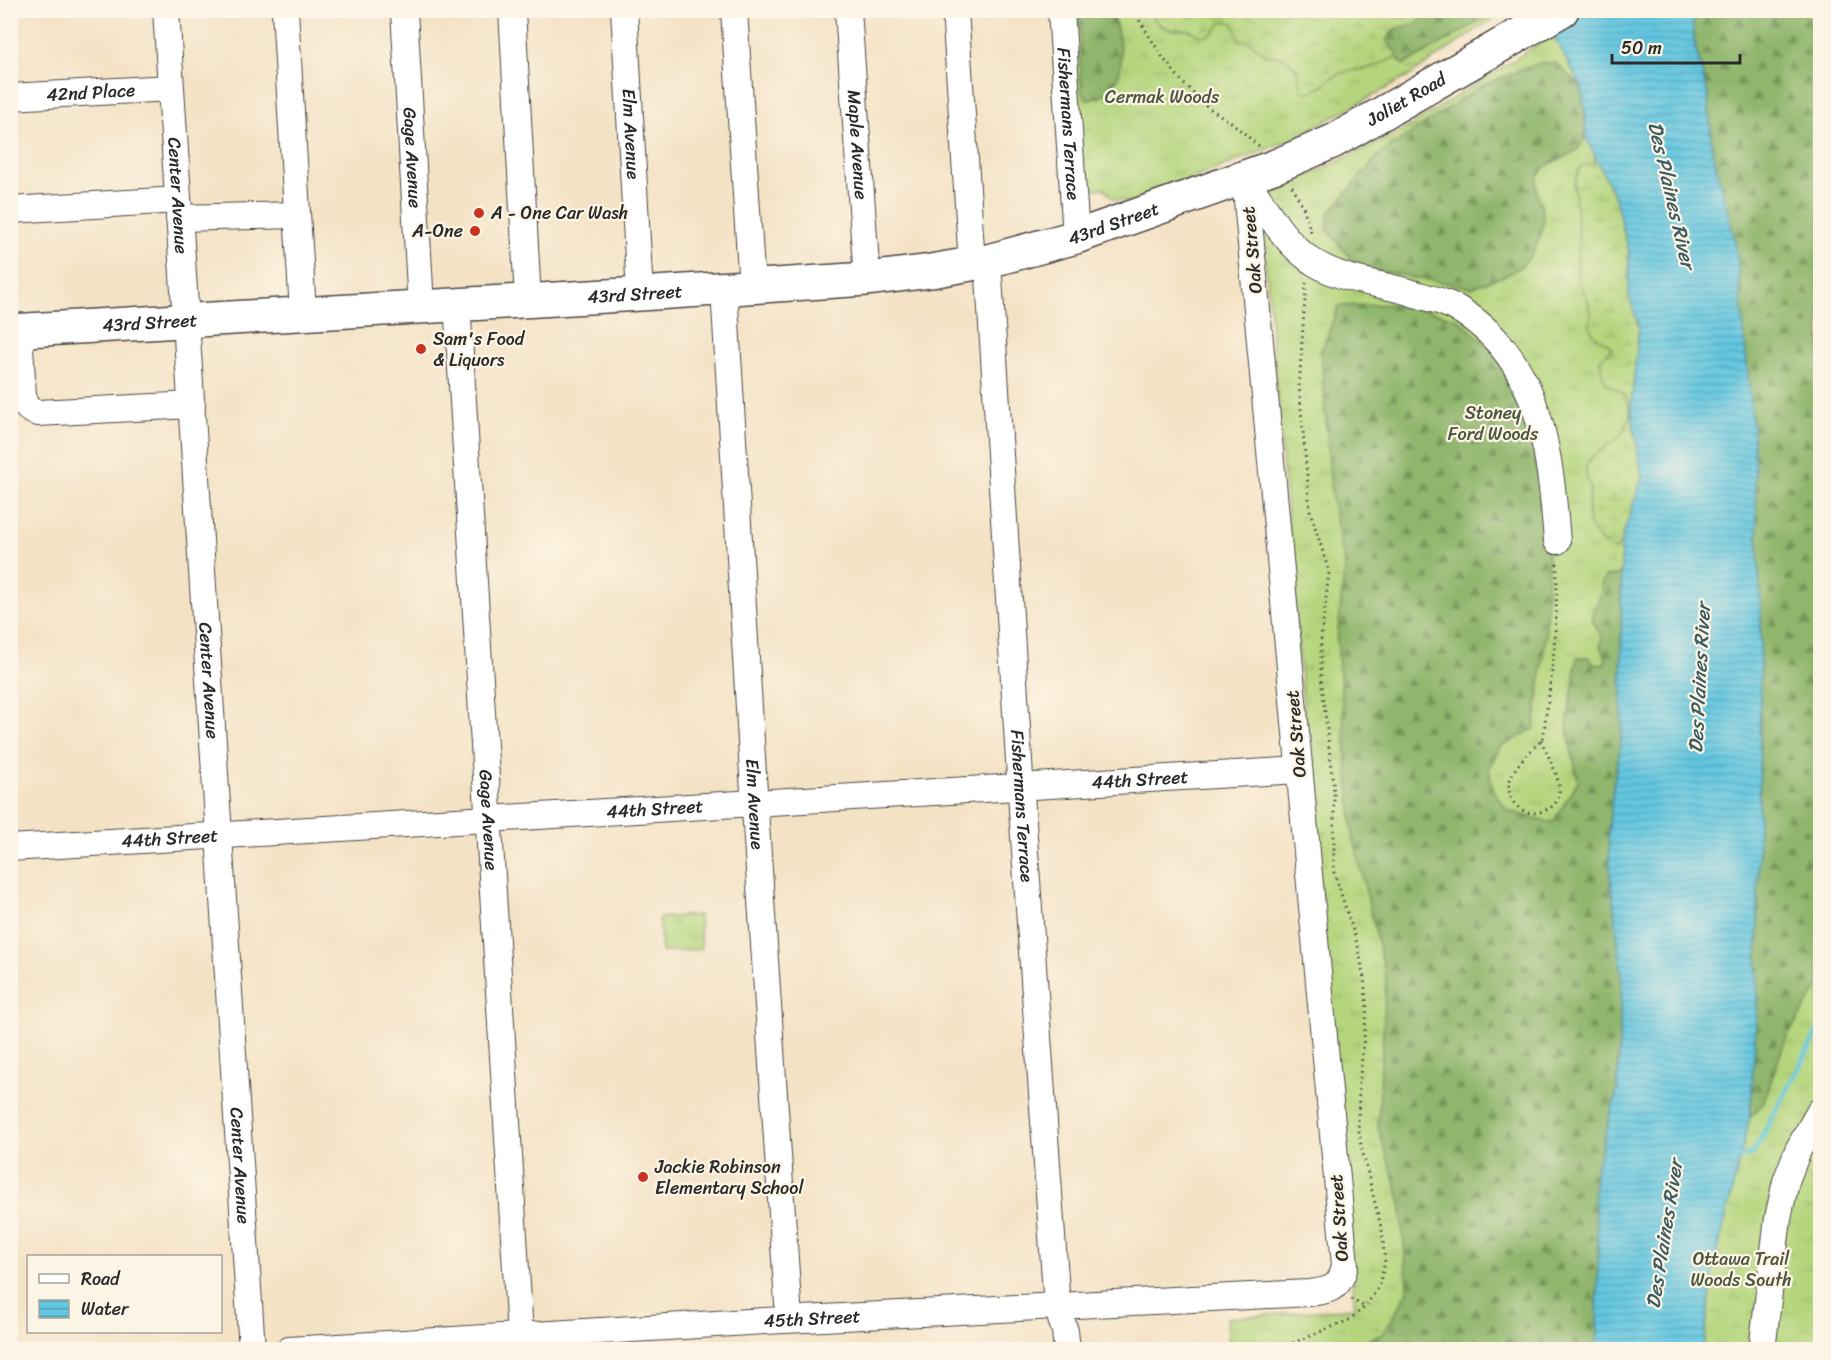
<svg xmlns="http://www.w3.org/2000/svg" width="1831" height="1360" font-family="Sriracha,sans-serif">
<style>
.grass{fill:url(#grass-tufts);stroke:#708054;stroke-width:1.5}
.forest{fill:url(#forest-firs);stroke:#5d704c;stroke-width:1.5}
.wetland{fill:url(#wetland-marsh);stroke:#708054;stroke-width:1.5}
.water{fill:url(#water-rules);stroke:#477986;stroke-width:1.5}
.lines{fill:none;stroke-linecap:round;stroke-linejoin:round}
.stream{stroke:#63c7e1;stroke-width:5}
.minor-casing{stroke:#494642;stroke-width:28}
.major-casing{stroke:#494642;stroke-width:36}
.path{stroke:#494642;stroke-width:3;stroke-dasharray:1.5 4.5;stroke-linecap:butt}
.minor{stroke:#fff;stroke-width:26}
.major{stroke:#fff;stroke-width:33}
.poi-dot{fill:#c8321e;stroke:#fcf5e5;stroke-width:2}
.labels{text-anchor:middle;stroke-width:4.5;stroke-linejoin:round;paint-order:stroke}
.street-label{font-size:18px;fill:#2b2b2b;stroke:#fcf5e5}
.park-label{font-size:18px;fill:#4d563f;stroke:#fcf5e5}
.poi-label{font-size:18px;fill:#2b2b2b;stroke:#fcf5e5;text-anchor:start}
.water-label{font-size:20px;font-style:italic;fill:#3c5a62;stroke:#fcf5e5}
</style>
<defs>
<pattern id="grass-tufts" width="24" height="20" patternUnits="userSpaceOnUse" patternTransform="scale(1.5)"><rect width="24" height="20" fill="#b4d57c"/><path d="M3 7l-1-3M5 7V3M7 7l1-3M15 17l-1-3M17 17v-4M19 17l1-3" fill="none" stroke="#9bb76b"/></pattern>
<pattern id="forest-firs" width="22" height="20" patternUnits="userSpaceOnUse" patternTransform="scale(1.5)"><rect width="22" height="20" fill="#8fb66c"/><path d="M5 1l3.5 6h-7zM16 11l3.5 6h-7z" fill="#759459"/></pattern>
<pattern id="wetland-marsh" width="20" height="14" patternUnits="userSpaceOnUse" patternTransform="scale(1.5)"><rect width="20" height="14" fill="#b4d57c"/><path d="M1 5h8M5 5V1M11 12h8M15 12V8" fill="none" stroke="#9bb76b"/></pattern>
<pattern id="water-rules" width="6" height="5" patternUnits="userSpaceOnUse" patternTransform="scale(1.5)"><rect width="6" height="5" fill="#63c7e1"/><path d="M0 2.5h6" fill="none" stroke="#52a2b7"/></pattern>
</defs>
<rect width="100%" height="100%" fill="#fcf5e5"/>
<filter id="ink" filterUnits="userSpaceOnUse"><feTurbulence type="fractalNoise" baseFrequency=".0167" numOctaves="2"/><feDisplacementMap in="SourceGraphic" scale="12" xChannelSelector="R" yChannelSelector="G"/><feConvolveMatrix kernelMatrix="1 2 1 2 8 2 1 2 1" color-interpolation-filters="sRGB"/></filter>
<filter id="wash" filterUnits="userSpaceOnUse"><feTurbulence type="fractalNoise" baseFrequency=".008" numOctaves="4" result="noise"/><feDisplacementMap in="SourceGraphic" scale="24" xChannelSelector="R" yChannelSelector="G"/><feGaussianBlur stdDeviation="1.35" result="paint"/><feColorMatrix in="noise" values="0 0 0 0 0 0 0 0 0 0 0 0 0 0 0 0 0 1.4 0 .05"/><feComposite in="paint" operator="in"/></filter>
<g filter="url(#wash)">
<rect width="100%" height="100%" fill="#f4e2c5"/>
<!-- grass -->
<path class="grass" d="M1069 11H1504L1409 76 1292 139 1132 202C1120 201 1111 201 1105 188L1082 190Z
M1692 11H1820V1349H1229L1227 1318 1355 1308 1260 198 1401 132 1553 35 1582 88 1585 111 1586 137 1615 198 1736 245Z
M699 915 701 949 662 952 659 918Z"/>
<!-- forest -->
<path class="forest" d="M1079 11H1111C1122 41 1133 94 1088 100L1081 90Z
M1422 11H1497L1404 65 1396 57V53L1386 41C1394 26 1407 23 1422 17Z
M1692 11H1820V224L1818 286 1820 299V985L1787 1036 1763 1103 1750 1117 1757 1010 1761 614 1736 245 1712 149 1708 94 1695 46Z
M1540 63H1556L1582 88C1584 104 1588 123 1584 139 1577 162 1543 156 1537 179 1534 190 1540 200 1542 210 1545 221 1542 232 1538 242 1525 272 1506 276 1477 285L1473 288 1358 267 1327 229 1329 213 1380 154 1483 85Z
M1403 304 1458 319 1503 360 1530 424 1548 546 1546 634 1534 729 1500 747 1489 768 1493 791 1508 811 1553 823 1578 781 1567 727 1577 657H1589L1594 664 1604 665 1606 657 1600 645 1602 638 1593 621 1592 613 1601 594V585L1606 576H1614L1621 572 1622 737 1613 787 1611 883 1622 975 1617 1091 1595 1172 1594 1195 1598 1245 1597 1340 1592 1349H1342L1383 1334 1408 1292 1400 1198 1378 1127 1386 978 1353 835 1337 640 1345 566 1331 493 1321 351 1339 306Z"/>
<!-- wetland -->
<path class="wetland" d="M1422 10V17L1417 24C1400 27 1394 25 1386 41L1396 53V57C1387 61 1378 66 1369 68 1359 71 1348 69 1337 75 1325 81 1314 97 1301 91 1301 73 1295 59 1276 56 1275 56 1267 55 1267 55 1253 50 1259 41 1239 40L1233 23 1227 21 1221 22C1217 32 1209 38 1198 35 1197 34 1190 30 1189 30 1185 29 1179 31 1174 30 1162 29 1154 21 1148 11Z
M1595 155 1615 198 1629 252V295L1639 328 1631 406 1642 478 1622 541 1615 551C1585 533 1585 519 1591 488 1574 457 1603 453 1619 436 1625 431 1627 423 1631 416 1630 411 1629 405 1628 401 1619 381 1603 397 1600 360L1611 349 1609 345 1593 334 1590 326 1591 312 1587 298 1581 289 1577 276 1579 242 1574 184 1580 167 1588 164 1594 166Z"/>
<!-- water -->
<path class="water" d="M1549 11H1692L1695 46 1708 94 1712 149 1736 245 1753 430 1761 614 1757 1010 1750 1117 1715 1262 1703 1349H1592L1597 1340 1598 1245 1594 1195 1595 1172 1617 1091 1622 975 1611 883 1608 834 1613 787 1622 737 1621 541 1642 478 1631 406 1639 328 1629 295V252L1615 198 1586 137 1585 111 1582 88 1553 35Z"/>
<g class="lines">
<!-- stream -->
<path class="stream" d="M1733 1159 1752 1155 1820 1028"/>
</g>
</g>
<g filter="url(#ink)">
<g class="lines">
<!-- minor casing -->
<g class="minor-casing">
<g id="minor">
<path id="s1" d="M166 10 252 1350"/>
<path d="M285 10 303 313"/>
<path id="s2" d="M404 10 421 306"/>
<path d="M512 10 528 300"/>
<path id="s3" d="M624 10 640 294"/>
<path d="M734 10 752 287"/>
<path id="s4" d="M848 10 867 279"/>
<path d="M955 10 972 264"/>
<path id="s5" d="M1061 10 1076 237"/>
<path id="s6" d="M10 97 170 88"/>
<path d="M1247 181C1266 208 1282 240 1309 259 1339 281 1378 282 1412 293 1429 298 1448 302 1463 312 1542 363 1550 455 1557 541"/>
<path d="M10 210 178 200"/>
<path d="M179 218 297 215"/>
<path id="s7" d="M988 261 1022 809 1057 1307 1065 1331 1067 1350"/>
<path id="s8" d="M724 289 756 825 789 1319"/>
<path id="s9" d="M457 303 520 1335"/>
<path d="M19 330 23 395C24 406 27 410 38 413L192 405"/>
<path id="s10" d="M10 848 1299 770"/>
<path id="s11" d="M289 1350 765 1321 1309 1293C1332 1290 1340 1288 1345 1265L1245 179"/>
<path d="M1762 1350 1778 1218 1786 1181 1798 1150 1820 1111"/>
</g>
</g>
<!-- major casing -->
<g class="major-casing">
<g id="major">
<path id="s12" d="M10 331 640 294 867 279 931 271 988 261 1076 237 1276 166 1334 141 1562 10"/>
</g>
</g>
<!-- path -->
<path class="path" d="M1133 10 1163 58 1185 85 1209 108 1231 122 1259 146
M1292 186 1303 207 1311 232
M1541 740C1550 762 1578 804 1539 812 1530 815 1521 811 1515 804 1499 782 1518 765 1532 749 1535 746 1540 743 1542 739 1545 731 1545 717 1547 708 1555 659 1557 610 1557 561
M1351 1299 1365 1307
M1276 1350 1349 1320 1365 1307 1378 1288 1385 1263 1382 1231 1361 1146 1358 1123 1359 1085 1367 1009 1364 978 1358 946 1334 872V792L1321 676V641L1329 572 1310 510 1299 386 1306 283"/>
<!-- minor -->
<use href="#minor" class="minor"/>
<!-- major -->
<use href="#major" class="major"/>
</g>
</g>
<!-- markers -->
<g class="poi-dot">
<circle cx="479" cy="213" r="6"/>
<circle cx="475" cy="231" r="6"/>
<circle cx="421" cy="349" r="6"/>
<circle cx="643" cy="1177" r="6"/>
</g>
<g class="labels">
<!-- street labels -->
<g class="street-label">
<text dy="6" stroke="none"><textPath href="#s6" startOffset="81">42nd Place</textPath></text>
<text dy="6" stroke="none"><textPath href="#s12" startOffset="1431">Joliet Road</textPath></text>
<text dy="6" stroke="none"><textPath href="#s5" startOffset="114">Fishermans Terrace</textPath></text>
<text dy="6" stroke="none"><textPath href="#s3" startOffset="124">Elm Avenue</textPath></text>
<text dy="6" stroke="none"><textPath href="#s4" startOffset="135">Maple Avenue</textPath></text>
<text dy="6" stroke="none"><textPath href="#s2" startOffset="148">Gage Avenue</textPath></text>
<text dy="6" stroke="none"><textPath href="#s1" startOffset="186">Center Avenue</textPath></text>
<text dy="6" stroke="none"><textPath href="#s12" startOffset="1112">43rd Street</textPath></text>
<text transform="translate(1252 250) rotate(-95)" y="6">Oak Street</text>
<text dy="6" stroke="none"><textPath href="#s12" startOffset="626">43rd Street</textPath></text>
<text dy="6" stroke="none"><textPath href="#s12" startOffset="140">43rd Street</textPath></text>
<text dy="6" stroke="none"><textPath href="#s1" startOffset="672">Center Avenue</textPath></text>
<text transform="translate(1296 734) rotate(-95)" y="6">Oak Street</text>
<text dy="6" stroke="none"><textPath href="#s10" startOffset="1132">44th Street</textPath></text>
<text dy="6" stroke="none"><textPath href="#s8" startOffset="516">Elm Avenue</textPath></text>
<text dy="6" stroke="none"><textPath href="#s7" startOffset="546">Fishermans Terrace</textPath></text>
<text dy="6" stroke="none"><textPath href="#s10" startOffset="646">44th Street</textPath></text>
<text dy="6" stroke="none"><textPath href="#s9" startOffset="518">Gage Avenue</textPath></text>
<text dy="6" stroke="none"><textPath href="#s10" startOffset="160">44th Street</textPath></text>
<text dy="6" stroke="none"><textPath href="#s1" startOffset="1158">Center Avenue</textPath></text>
<text transform="translate(1339 1218) rotate(-94)" y="6">Oak Street</text>
<text dy="6" stroke="none"><textPath href="#s11" startOffset="524">45th Street</textPath></text>
</g>
<!-- park labels -->
<g class="park-label">
<text x="1162" y="103">Cermak Woods</text>
<text x="1493" y="419">Stoney<tspan x="1493" dy="21">Ford Woods</tspan></text>
<text x="1741" y="1265">Ottawa Trail<tspan x="1741" dy="21">Woods South</tspan></text>
</g>
<!-- poi labels -->
<g class="poi-label">
<text x="491" y="219">A - One Car Wash</text>
<text x="463" y="237" text-anchor="end">A-One</text>
<text x="433" y="345">Sam's Food<tspan x="433" dy="21">&amp; Liquors</tspan></text>
<text x="655" y="1173">Jackie Robinson<tspan x="655" dy="21">Elementary School</tspan></text>
</g>
<!-- water labels -->
<g class="water-label">
<text transform="translate(1672 195) rotate(77)" y="7">Des Plaines River</text>
<text transform="translate(1699 678) rotate(-87)" y="7">Des Plaines River</text>
<text transform="translate(1664 1234) rotate(-81)" y="7">Des Plaines River</text>
</g>
</g>
<!-- margin -->
<rect width="1831" height="1360" fill="none" stroke="#fcf5e5" stroke-width="36"/>
<!-- legend -->
<rect x="27" y="1255" width="195" height="78" fill="#fcf5e5" stroke="#a8a49b" stroke-width="1.5"/>
<rect x="39" y="1274" width="30" height="9" fill="#ffffff" stroke="#a8a49b" stroke-width="1.5"/>
<text x="81" y="1285" font-size="18" fill="#2b2b2b">Road</text>
<rect x="39" y="1300" width="30" height="18" fill="url(#water-rules)" stroke="#a8a49b" stroke-width="1.5"/>
<text x="81" y="1315" font-size="18" fill="#2b2b2b">Water</text>
<!-- scale -->
<path d="M1612 54v9h128v-9" fill="none" stroke="#2b2b2b" stroke-width="3"/>
<text x="1621" y="54" font-size="18" fill="#2b2b2b" stroke="#fcf5e5" stroke-width="4.5" paint-order="stroke">50 m</text>
</svg>
